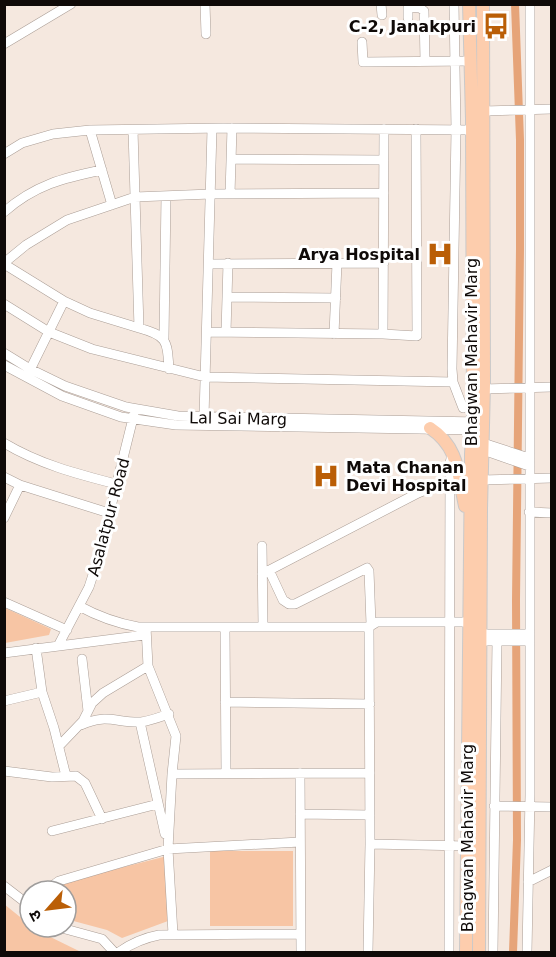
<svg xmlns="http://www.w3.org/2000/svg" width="556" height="957" font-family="'DejaVu Sans','Noto Sans Devanagari',sans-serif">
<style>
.green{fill:#f7c5a4}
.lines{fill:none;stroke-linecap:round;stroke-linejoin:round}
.canal{stroke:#e6a479;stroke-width:8}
.minor-casing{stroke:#ab9e96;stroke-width:10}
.major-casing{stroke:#cac9c9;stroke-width:14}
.minor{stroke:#fff;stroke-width:9}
.major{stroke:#fdcdad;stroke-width:12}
.labels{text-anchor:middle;stroke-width:6;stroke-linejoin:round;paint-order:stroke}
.poi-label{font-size:16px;font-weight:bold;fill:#0f0a08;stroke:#fff;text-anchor:end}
.street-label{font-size:16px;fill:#0f0a08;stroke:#fff}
</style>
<rect width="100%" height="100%" fill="#f5e8df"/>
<!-- green -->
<path class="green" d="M5 608 51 629 49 635 5 643Z
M210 851H293V926H210Z
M167 856 168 921 122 938 107 930 66 919V891H54L65 882Z
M4 904 30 925V927L81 952H5Z"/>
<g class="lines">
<!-- canal -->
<path class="canal" d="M513 952 517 840 516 600 520 249V140L515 4"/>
<!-- minor casing -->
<g class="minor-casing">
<path id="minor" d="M205 4 206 34
M381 4 382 15
M454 4 456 130 452 369 453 382 463 408
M408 18V7L420 8 424 11 425 61
M362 42 363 62 471 61
M4 44 71 4
M484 111 552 109
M384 129 383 334 417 336 416 129
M90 130 112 205
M4 154 22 143 53 134 90 130 223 128 472 130
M231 159 384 160
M230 194 232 128
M4 212C35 185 63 178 102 170
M4 263 26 245 67 220 135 197 211 194 384 193
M4 264 64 301 90 313 139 328 133 130
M209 264 384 263
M227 297 336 298
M4 304 49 332 92 349 205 377 453 382
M139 328C168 336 167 341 169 369
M207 332 383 334
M226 332 228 263
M334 334 337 263
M164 338 166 196
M4 353 30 369 65 386 126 407 178 416 478 422
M4 365 62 396 121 417 176 425 478 430
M28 374 64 301
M483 389 552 387
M204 417 212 129
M4 443C39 464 77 474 116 484
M483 443 529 458
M483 450 529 466
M4 477 20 485 109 513
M482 480 552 478
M529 512 552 513
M4 518 20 485
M262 546 263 627
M269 570 283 600 289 604H295L367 568 369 571 371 624
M262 574 418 493 433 487 450 486
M4 602 67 630
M79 606C99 617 116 623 138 627H369L377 622H469
M146 627 148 666 176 736 172 774 168 849 173 934
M225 628 226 773
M481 634H529
M481 641H529
M59 644 89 587 98 559 134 414
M36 648 42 692 54 728 66 776
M4 653 145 635
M82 659 88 711
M4 701 42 692
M225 702 370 704
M140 722 165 834
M81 725C106 713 117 723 141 722 150 721 160 717 169 714
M59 746 83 721 92 703 103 693 148 666
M4 771 52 777 76 776 85 783 102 819
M300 773 301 952
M172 774 370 773
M494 806 552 807
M300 814 370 815
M52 831 158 804
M370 844 467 846
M528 882 552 870
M4 886 30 906
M45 891 59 881 168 849 300 842
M58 927 102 939 114 952
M119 952C132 943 143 938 159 935L301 934
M368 952 370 844 369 627
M449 952 450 463 452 454
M493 952 497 641
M527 952 530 795V4"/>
</g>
<!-- major casing -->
<g class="major-casing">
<path id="major" d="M430 428C459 447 458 474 465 506
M466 952 471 454 473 420 472 119 469 4
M479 952 481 509 484 384 483 4"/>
</g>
<!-- minor -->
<use href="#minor" class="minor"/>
<!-- major -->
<use href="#major" class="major"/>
</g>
<!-- icons -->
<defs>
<g id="bus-bare" transform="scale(2.07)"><path d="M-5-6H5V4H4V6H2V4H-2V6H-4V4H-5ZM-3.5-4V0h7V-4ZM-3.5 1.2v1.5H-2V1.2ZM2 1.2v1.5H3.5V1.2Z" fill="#ba5e06" stroke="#fff" stroke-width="2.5" paint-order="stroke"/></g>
<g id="hospital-bare" transform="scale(2.07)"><path d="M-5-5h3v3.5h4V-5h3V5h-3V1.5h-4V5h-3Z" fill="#ba5e06" stroke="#fff" stroke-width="2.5" paint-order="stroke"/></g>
</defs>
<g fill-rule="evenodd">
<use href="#bus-bare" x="496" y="26"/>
<use href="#hospital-bare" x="440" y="254"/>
<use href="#hospital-bare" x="326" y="476"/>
</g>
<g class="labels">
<!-- poi labels -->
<g class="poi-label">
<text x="476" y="32">C-2, Janakpuri</text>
<text x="420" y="260">Arya Hospital</text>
<text x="346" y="473" text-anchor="start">Mata Chanan<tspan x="346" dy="18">Devi Hospital</tspan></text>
</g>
<!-- street labels -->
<g class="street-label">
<text transform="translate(471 352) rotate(-90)" y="6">Bhagwan Mahavir Marg</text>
<text transform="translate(238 418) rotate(1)" y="6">Lal Sai Marg</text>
<text transform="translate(108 517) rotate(-75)" y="6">Asalatpur Road</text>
<text transform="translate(467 838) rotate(-90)" y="6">Bhagwan Mahavir Marg</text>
</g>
</g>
<!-- border -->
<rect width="556" height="957" fill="none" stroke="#0f0a08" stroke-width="12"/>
<!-- north arrow -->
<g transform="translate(48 909) rotate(242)"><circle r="28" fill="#ffffff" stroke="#9f9d9c" stroke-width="1.5"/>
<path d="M0-4.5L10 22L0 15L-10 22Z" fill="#ba5e06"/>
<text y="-9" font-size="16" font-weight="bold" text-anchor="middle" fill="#0f0a08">उ</text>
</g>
</svg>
